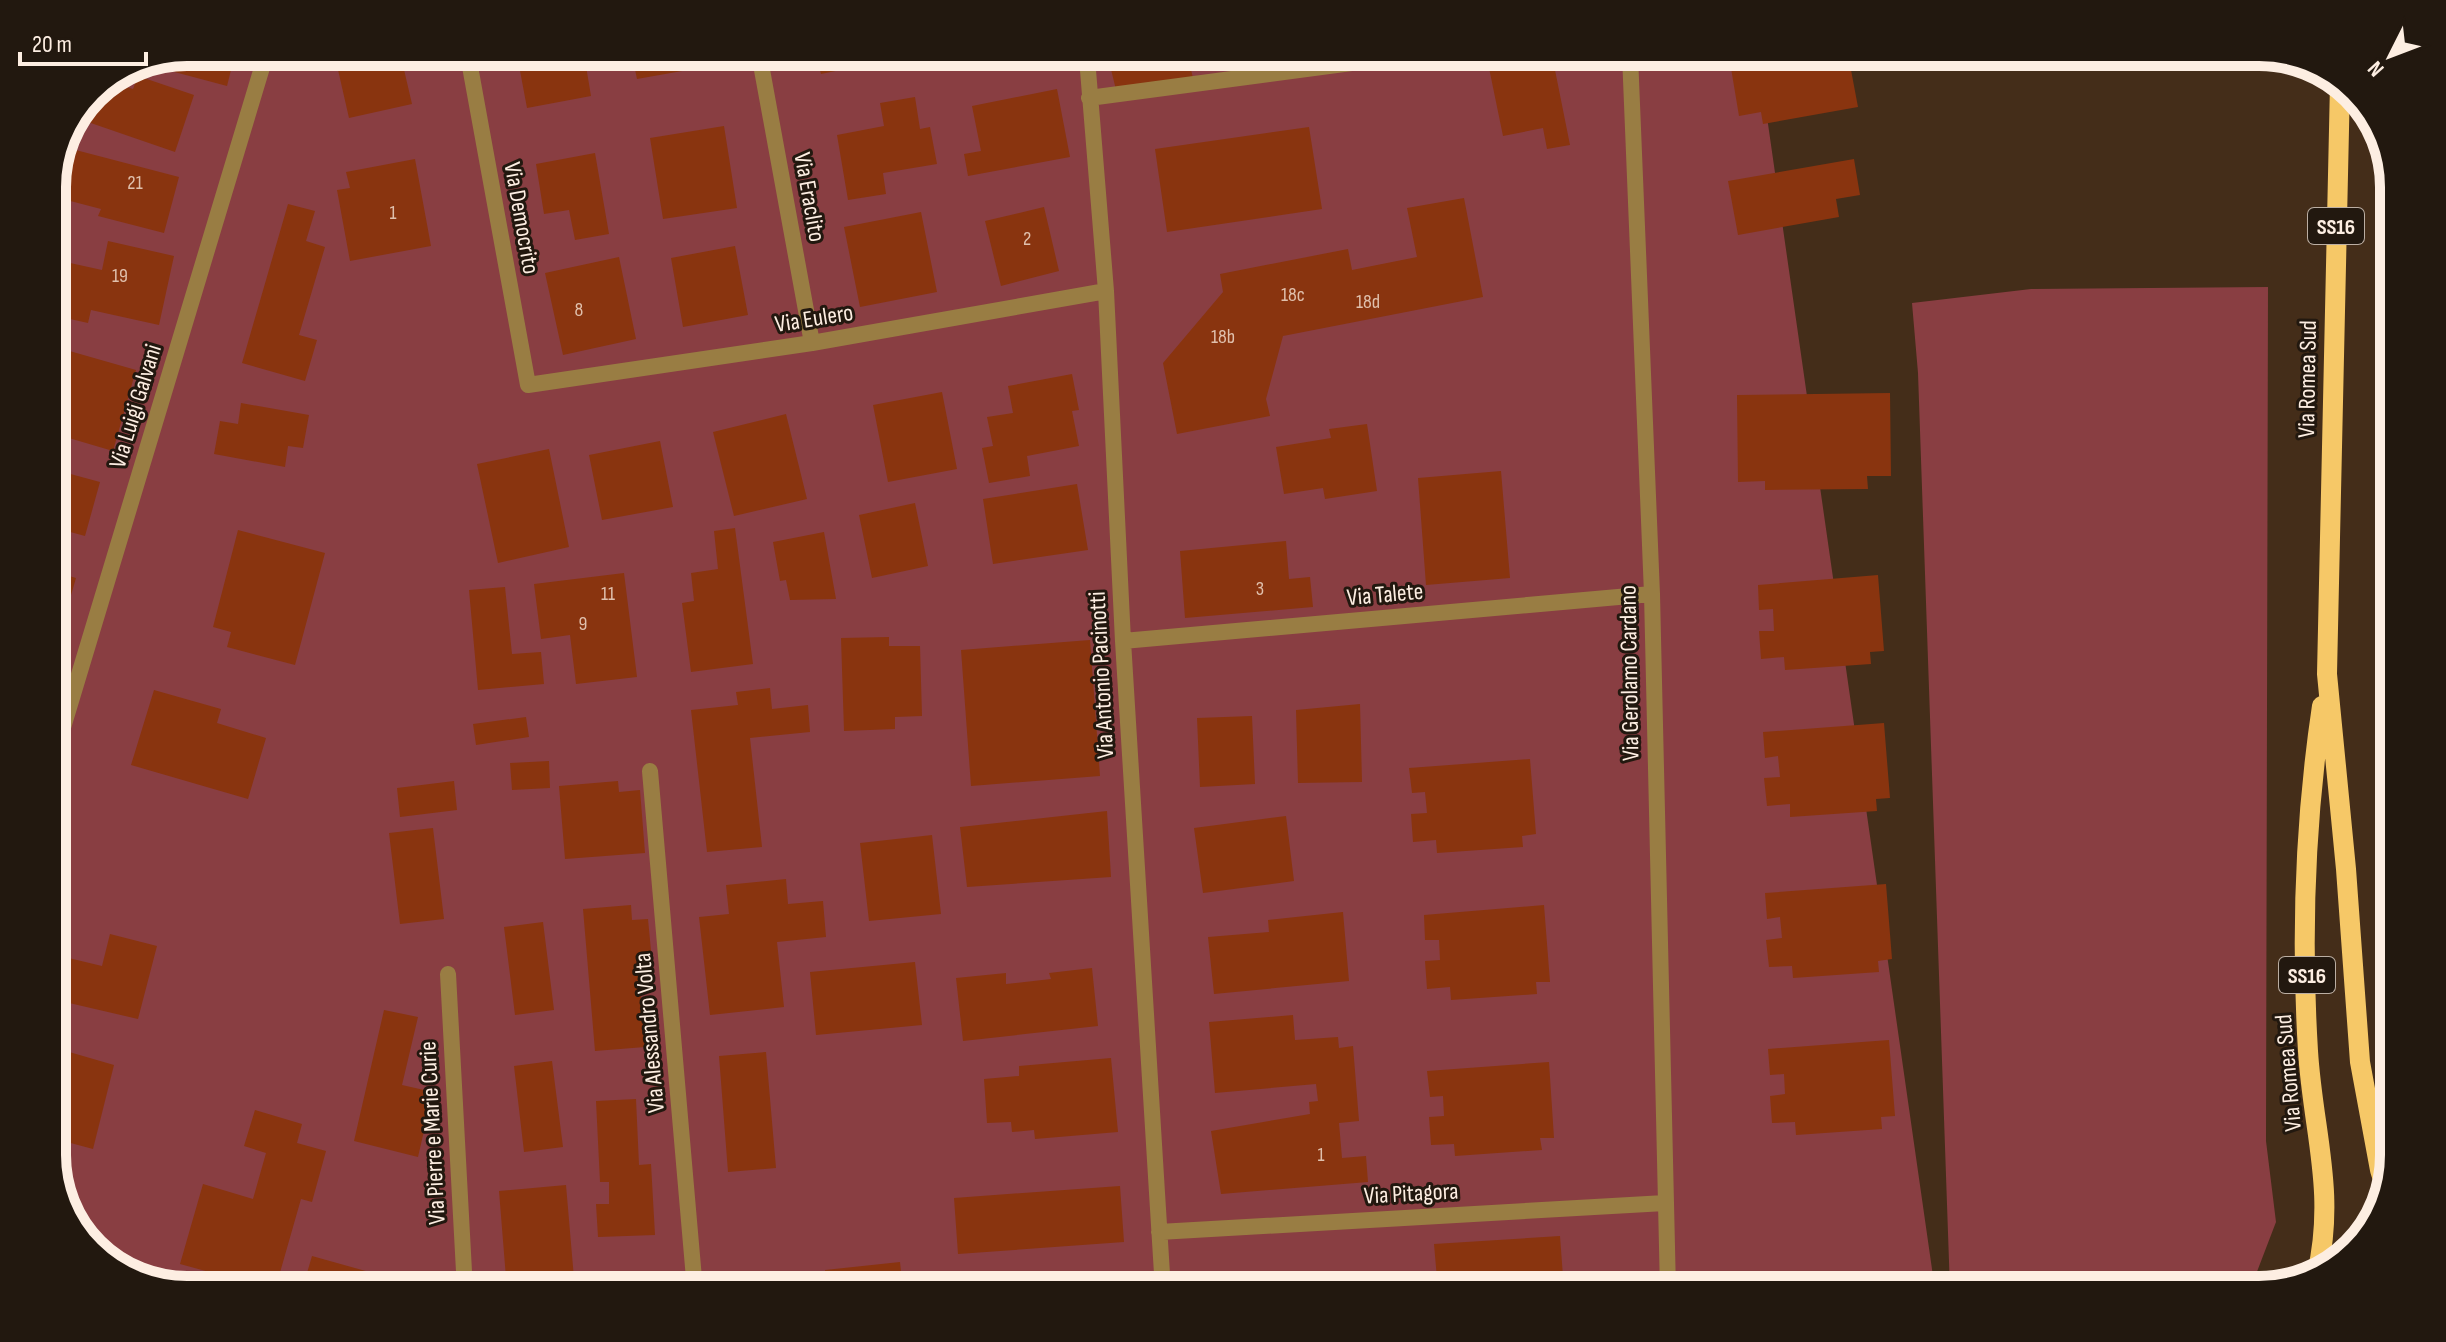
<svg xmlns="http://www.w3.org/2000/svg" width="2446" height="1342" font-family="'Sofia Sans Condensed',sans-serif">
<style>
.green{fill:#893e42}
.building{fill:#89340f}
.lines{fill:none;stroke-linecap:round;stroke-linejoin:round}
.street{stroke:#997d43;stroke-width:16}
.primary{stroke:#f6c867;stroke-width:20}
.labels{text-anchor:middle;stroke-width:6;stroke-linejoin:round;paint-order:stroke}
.number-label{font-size:20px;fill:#e0c0ad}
.shield{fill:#22180f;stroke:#bbaea3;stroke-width:2}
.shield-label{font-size:22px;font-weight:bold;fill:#fdeee2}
.street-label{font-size:24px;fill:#fdeee2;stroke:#22180f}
.rim{fill:none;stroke:#fdeee2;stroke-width:10}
</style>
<rect width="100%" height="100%" fill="#442d19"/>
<!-- green -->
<path class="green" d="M1758 54 1935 1290H187L127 1276 75 1230 52 1164V179L92 91 136 62Z
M2268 287 2266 1141 2276 1222 2250 1290H1950L1918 373 1912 303 2031 289Z"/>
<!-- building -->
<path class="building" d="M1738 54H1848L1858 107 1763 124 1761 112 1739 116 1729 56Z
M1552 55 1570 145 1547 149 1543 128 1503 136 1488 63 1523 56Z
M1108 57H1188L1193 78 1118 98Z
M715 59 716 65 637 79 633 60Z
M817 59H889V60L821 74Z
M518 60H585L591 96 527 108Z
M336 61H402L412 104 349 118Z
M153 62H233L227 86 152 66Z
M138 76 194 95 175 152 85 121 96 89 108 81 133 89Z
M1057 89 1070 157 968 176 964 154 981 151 972 106Z
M915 97 920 129 930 127 937 164 883 173 886 194 848 200 837 135 884 126 880 103Z
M724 126 737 208 663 219 650 138Z
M1309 127 1322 209 1167 232 1155 149Z
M68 148 179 177 164 233 98 216 101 209 55 197Z
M595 153 609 234 575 240 569 210 544 214 536 164Z
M415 159 431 246 350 261 337 190 350 188 346 172Z
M1854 159 1860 195 1836 199 1839 217 1738 235 1728 181Z
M1464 198 1483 297 1283 336 1266 399 1270 416 1177 434 1163 363 1223 292 1220 274 1348 249 1352 270 1417 257 1407 208Z
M288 204 315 211 306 241 325 247 299 335 317 340 305 381 242 363Z
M1044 207 1059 271 1001 286 985 221Z
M921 212 937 292 860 307 844 227Z
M108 241 174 256 159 325 91 310 88 323 52 315V259L102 270Z
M735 246 748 315 683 327 671 258Z
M619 257 636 339 563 355 545 273Z
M52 346 136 370 113 451 52 433Z
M1072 374 1079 410 1072 411 1079 446 1027 456 1030 476 989 483 982 448 993 446 987 417 1013 413 1008 386Z
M942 392 957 469 888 482 873 405Z
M1890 393 1891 476H1867L1868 489 1765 490V481L1738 482 1737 395Z
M241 403 309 415 303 448 288 446 285 467 214 454 220 421 238 424Z
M786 414 807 499 734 516 713 432Z
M1367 424 1377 491 1325 499 1323 488 1284 494 1276 447 1331 438 1329 429Z
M660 441 673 507 602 520 589 455Z
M549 449 569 547 498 563 477 464Z
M52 469 100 482 85 536 52 527Z
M1501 471 1510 578 1426 585 1418 478Z
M1077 484 1088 550 993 564 983 499Z
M915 503 928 566 872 578 859 515Z
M735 528 753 664 691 672 682 603 694 601 691 573 718 569 714 531Z
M238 530 325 553 295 665 227 647 231 632 213 627Z
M824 532 836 599 790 600 786 580 780 581 773 542Z
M1286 541 1289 579 1310 577 1313 607 1185 618 1180 551Z
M52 571 76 578 53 657H52Z
M624 573 637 677 576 684 570 635 541 639 534 584Z
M1878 575 1884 651 1870 652 1871 664 1785 670 1784 657 1761 659 1759 631H1774L1773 609 1759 610 1758 585Z
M505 587 512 654 541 652 544 684 478 690 469 590Z
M889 637V646H920L922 716 895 717V729L844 731 841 638Z
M1090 640 1100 776 971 786 961 650Z
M770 688 772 709 808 705 810 732 750 738 762 847 707 852 691 710 738 705 736 692Z
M154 690 221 709 217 723 266 738 248 799 131 765Z
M1360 704 1362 782 1298 783 1296 710Z
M1252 716 1255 784 1200 787 1197 718Z
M526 717 529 737 476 745 473 724Z
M1884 723 1890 798 1876 799 1877 811 1790 817V804L1767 806 1764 778 1780 777 1778 756 1765 758 1763 732Z
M1530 759 1536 834 1522 836 1523 847 1437 853 1436 840 1413 842 1411 814 1427 813 1425 792 1412 793 1409 768Z
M549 761 550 788 512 790 510 763Z
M454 781 457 810 400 817 397 788Z
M618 781 619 792 640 790 645 853 565 859 559 786Z
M1107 811 1111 877 967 887 960 827Z
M1286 816 1294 881 1203 893 1194 828Z
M433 828 444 919 400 924 389 833Z
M932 835 941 914 869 921 860 843Z
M786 879 788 904 823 901 826 937 777 942 784 1007 710 1015 699 917 729 914 726 885Z
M1886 884 1892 959 1878 961 1879 972 1793 978 1792 966 1769 967 1766 940 1782 938 1780 917 1767 919 1765 893Z
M631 905 632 920 648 919 652 961 638 962 645 1047 595 1051 583 909Z
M1544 905 1550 982H1536L1537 994 1451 1000 1450 987 1427 989 1425 961 1440 960 1439 940H1425L1424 915Z
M1343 912 1349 981 1214 994 1208 937 1269 932 1268 920Z
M543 922 554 1010 515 1015 504 927Z
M110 934 157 946 138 1019 52 999V954L102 966Z
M915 962 922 1025 816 1035 810 972Z
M1092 968 1098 1026 963 1041 956 978 1006 973V984L1051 979 1049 973Z
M384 1010 418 1017 402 1085 433 1092 418 1157 354 1141Z
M1293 1015 1295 1040 1338 1037 1339 1048 1353 1046 1359 1121 1339 1123 1342 1158 1366 1156 1368 1182 1221 1194 1211 1131 1310 1114 1309 1102 1318 1101 1316 1084 1215 1093 1209 1022Z
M1889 1040 1895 1116 1881 1117 1882 1129 1796 1135 1795 1122 1772 1123 1770 1096 1785 1094 1784 1074 1770 1075 1768 1049Z
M52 1047 114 1065 93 1149 52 1138Z
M766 1052 776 1168 728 1172 719 1056Z
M1111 1058 1118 1132 1035 1139 1034 1130 1012 1132 1011 1122 987 1123 984 1079 1019 1076V1066Z
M552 1061 563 1147 524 1152 514 1066Z
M1549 1062 1554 1138H1540L1542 1150 1455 1156 1454 1144 1431 1145 1429 1117 1444 1116 1443 1096 1430 1097 1427 1071Z
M636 1099 639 1165 651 1164 655 1235 598 1237 596 1204H609V1182H600L596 1101Z
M255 1110 302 1124 297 1143 326 1151 312 1202 301 1199 275 1290 180 1264 203 1184 253 1199 266 1153 244 1146Z
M566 1185 575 1290H507L499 1191Z
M1120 1186 1124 1242 958 1254 954 1198Z
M1560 1236 1564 1290H1438L1434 1244Z
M312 1256 430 1289V1290H302Z
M900 1262 903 1290H827L825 1270Z
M1348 1276 1350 1290H1321L1320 1279Z
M1130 1282 1131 1290H1034V1288Z
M1901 1286V1290H1844V1287Z"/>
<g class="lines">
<!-- street -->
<path class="street" d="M1630 55 1652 594 1668 1290
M1087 58 1106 291 1123 641 1163 1290
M760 59 812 343
M469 61 528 385 812 343 1106 291
M1089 98 1404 56
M1123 641 1652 594
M52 764 264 61
M650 771 695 1290
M448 974 465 1290
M1159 1232 1665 1203"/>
<!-- primary -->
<path class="primary" d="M2340 84 2327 674 2346 869 2360 1062 2380 1170 2386 1189
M2317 1274C2336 1191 2313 1132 2308 1051 2301 936 2305 820 2322 706"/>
</g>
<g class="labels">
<!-- number labels -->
<g class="number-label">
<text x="135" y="189">21</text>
<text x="393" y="219">1</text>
<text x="1027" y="245">2</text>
<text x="120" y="282">19</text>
<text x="1293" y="301">18c</text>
<text x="1368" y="308">18d</text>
<text x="579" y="316">8</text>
<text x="1223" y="343">18b</text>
<text x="1260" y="595">3</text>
<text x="608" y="600">11</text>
<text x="583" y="630">9</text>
<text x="1321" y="1161">1</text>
</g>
<!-- shield labels -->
<g class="shield">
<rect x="2308" y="208" width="56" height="36" rx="6"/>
<rect x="2279" y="957" width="56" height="36" rx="6"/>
</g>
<g class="shield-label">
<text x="2336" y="234">SS16</text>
<text x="2307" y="983">SS16</text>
</g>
<!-- street labels -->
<g class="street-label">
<text transform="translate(810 197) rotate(80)" y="8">Via Eraclito</text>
<text transform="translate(522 218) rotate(80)" y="8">Via Democrito</text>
<text transform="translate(814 318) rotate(-9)" y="8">Via Eulero</text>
<text transform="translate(2307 379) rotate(-89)" y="8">Via Romea Sud</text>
<text transform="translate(135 406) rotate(-73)" y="8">Via Luigi Galvani</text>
<text transform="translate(1385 594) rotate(-5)" y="8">Via Talete</text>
<text transform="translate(1629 673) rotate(-91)" y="8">Via Gerolamo Cardano</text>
<text transform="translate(1101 675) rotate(-93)" y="8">Via Antonio Pacinotti</text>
<text transform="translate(649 1033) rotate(-95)" y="8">Via Alessandro Volta</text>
<text transform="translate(2288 1073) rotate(-95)" y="8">Via Romea Sud</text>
<text transform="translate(432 1133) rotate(-93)" y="8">Via Pierre e Marie Curie</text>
<text transform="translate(1411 1193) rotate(-3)" y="8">Via Pitagora</text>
</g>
</g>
<!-- crop -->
<path d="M0 0H2446V1342H0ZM187 66H2259A121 121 0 0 1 2380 187V1155A121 121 0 0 1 2259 1276H187A121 121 0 0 1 66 1155V187A121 121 0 0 1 187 66Z" fill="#22180f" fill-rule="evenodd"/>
<path class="rim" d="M187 66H2259A121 121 0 0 1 2380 187V1155A121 121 0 0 1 2259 1276H187A121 121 0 0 1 66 1155V187A121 121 0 0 1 187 66Z"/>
<!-- north arrow -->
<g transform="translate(2390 56) rotate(228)" stroke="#22180f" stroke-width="6" paint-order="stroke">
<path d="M0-6L14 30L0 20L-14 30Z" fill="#fdeee2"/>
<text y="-12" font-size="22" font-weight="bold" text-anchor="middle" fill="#fdeee2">N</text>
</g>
<!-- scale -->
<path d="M20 52v12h126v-12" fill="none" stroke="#fdeee2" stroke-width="4"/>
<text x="32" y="52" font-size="24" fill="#fdeee2" stroke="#22180f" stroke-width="6" paint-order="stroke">20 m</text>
</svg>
